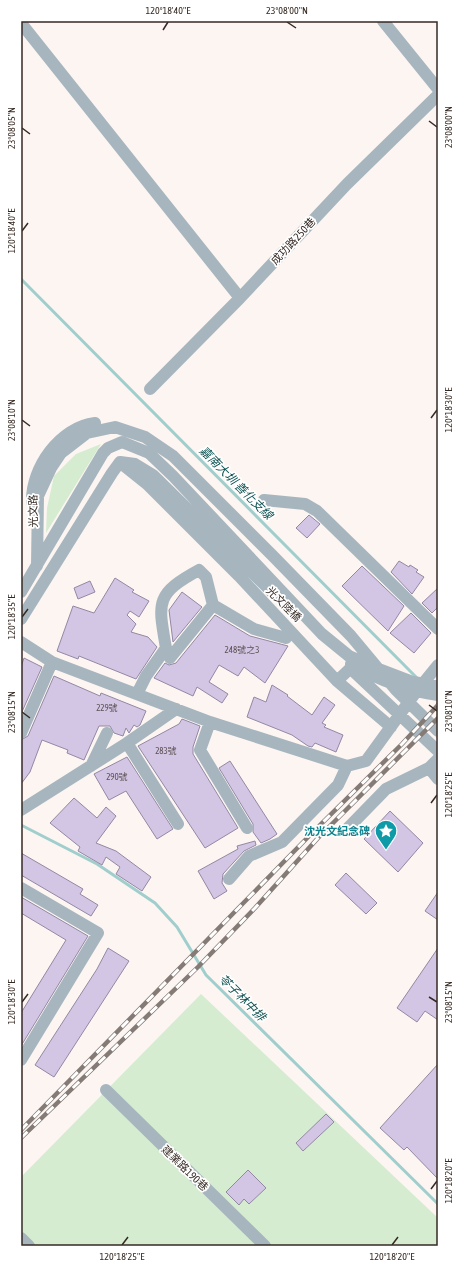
<svg xmlns="http://www.w3.org/2000/svg" width="459" height="1267" font-family="'Asap Condensed','Noto Sans TC',sans-serif">
<style>
.green{fill:#d5ecd1}
.lines{fill:none;stroke-linecap:round;stroke-linejoin:round}
.stream{stroke:#a0cecd;stroke-width:3}
.building{fill:#d2c6e4;stroke:#9388a4}
.minor{stroke:#a7b5be;stroke-width:12}
.rail-casing{stroke:#857b76;stroke-width:4.5}
.rail{stroke:#fff;stroke-width:3;stroke-dasharray:9;stroke-linecap:butt}
.ticks{fill:none;stroke:#362a24;stroke-width:1.5}
.labels{text-anchor:middle;stroke-width:3.5;stroke-linejoin:round;paint-order:stroke}
.number-label{font-size:9px;fill:#5d5154}
.street-label{font-size:11px;fill:#362a24;stroke:#fff}
.culture-label{font-size:11px;font-weight:bold;fill:#0d838f;stroke:#fff;text-anchor:end}
.water-label{font-size:12px;font-style:italic;fill:#105252;stroke:#fff}
.neatline{fill:none;stroke:#362a24;stroke-width:1.5}
.ticks-label{font-size:10px;text-anchor:middle;fill:#362a24}
</style>
<rect width="100%" height="100%" fill="#fcf5f1"/>
<!-- green -->
<path class="green" d="M101 444 46 533 47 508 54 476 76 454Z
M201 994 438 1218V1246H21V1177Z"/>
<g class="lines">
<!-- stream -->
<path class="stream" d="M21 279 417 678
M21 825 97 864 155 903 177 927 206 975 438 1204"/>
</g>
<!-- building -->
<path class="building" d="M309 515 320 524 307 538 296 528Z
M399 561 409 567 410 565 418 570 416 572 424 577 412 594 391 572Z
M362 566 404 606 388 631 342 586Z
M115 578 134 590 132 592 149 601 139 617 130 611 127 615 136 624 131 632 148 637 157 647 136 679 79 656 78 659 57 651 73 606 94 613Z
M90 581 95 592 78 599 74 588Z
M438 588V607L432 613 422 603Z
M182 592 202 607 173 642 169 610Z
M411 613 431 633 414 653 390 633Z
M215 615 250 636 288 646 265 683 244 667 238 676 219 665 209 682 228 694 222 703 197 687 193 696 154 678 165 663 169 665 176 663Z
M24 658 42 667 21 714V667Z
M54 676 100 696 101 693 146 711 140 725 137 727 134 725 129 733 126 728 123 736 114 733 110 726H99L84 760 67 753 68 750 42 740 30 772 21 784V740L28 736Z
M272 685 288 695 287 696 312 715 324 697 335 705 322 723 326 725 324 727 343 735 336 752 315 743 312 747 308 746 292 735 247 717 254 697 266 702Z
M182 719 200 726 193 747V754L238 828 205 848 138 746 179 724Z
M127 757 173 829 157 839 126 791 109 800 94 774Z
M230 761 277 834 270 839 261 843 253 832V824L219 768Z
M74 798 97 818 106 807 116 816 96 843 116 851 151 877 142 891 116 874 120 867 106 857 102 865 78 851 80 847 50 823Z
M390 811 423 843 398 872 364 839Z
M255 841 256 845 244 851 223 874 222 883 227 891 214 899 198 871 238 849 237 846Z
M21 853 83 889 80 894 98 905 91 916 21 875Z
M346 873 377 903 366 914 335 885Z
M438 892V920L425 911Z
M21 897 88 936 21 1046V1013L66 940 21 913Z
M108 948 129 961 54 1077 35 1065 97 969Z
M438 948V1020L425 1011 417 1022 397 1008Z
M438 1064V1179L407 1147 404 1150 380 1128Z
M326 1114 334 1122 303 1151 296 1143Z
M248 1170 266 1188 249 1204 244 1199 239 1205 226 1192Z"/>
<g class="lines">
<!-- minor -->
<path class="minor" d="M383 21 438 89
M21 23 240 298
M150 389 240 298 347 184 438 95
M122 464 147 484 239 576 337 681 391 727
M264 500 305 504 317 511 438 629
M32 502C31 468 60 427 95 423
M37 566 38 496 51 468 61 453 87 433 115 427 145 437 173 456 272 555 351 636 396 690 438 731
M21 592 103 453 108 448 122 442 149 453 173 476 322 634 349 656 379 669 413 682 438 686
M21 619 112 473 120 462 135 464 153 475 274 594
M21 642 52 662 210 722 347 766 366 761 416 692 438 665
M166 648 170 658 213 605
M351 664C377 679 408 691 438 695
M352 670 438 751
M337 681 358 661
M137 694 146 676 166 648C158 602 155 594 199 570L206 577 213 605 254 629 286 638
M210 722 200 750 247 828
M21 733 52 662
M127 743 178 824
M91 766 107 733
M429 768 438 779
M21 810 127 743 176 709
M348 828 386 789 429 768 438 759
M229 879 249 856 282 842 338 785 347 766
M21 888 98 933 21 1060
M106 1090 265 1246
M21 1238 29 1246"/>
<!-- rail casing -->
<g class="rail-casing">
<path id="rail" d="M21 1130 312 833 402 744 438 705
M21 1138 198 967 255 908 318 838 438 718"/>
</g>
<!-- rail -->
<use href="#rail" class="rail"/>
</g>
<!-- ticks -->
<path class="ticks" d="M287 22 296 28M163 30 168 22M429 121 437 127M22 128 30 134M22 231 28 223M431 418 437 410M22 420 30 426M22 617 28 609M429 705 437 711M22 712 30 718M431 803 437 795M429 997 437 1002M22 1002 28 994M431 1189 437 1181M122 1245 128 1237M392 1245 398 1237"/>
<!-- icons -->
<defs>
<g id="sight-pin" transform="scale(1.15)"><path d="M0 17L-7.5 6A9.5 9.5 0 1 1 7.5 6Z" fill="#0f9aa8" stroke="#fff"/><path d="M0-6L1.8-2.2L6-1.7L2.9 1.2L3.7 5.4L0 3.3L-3.7 5.4L-2.9 1.2L-6-1.7L-1.8-2.2Z" fill="#fff"/></g>
</defs>
<g fill-rule="evenodd">
<use href="#sight-pin" x="386" y="831"/>
</g>
<g class="labels">
<!-- number labels -->
<g class="number-label">
<text x="242" y="653">248號之3</text>
<text x="107" y="711">229號</text>
<text x="166" y="754">283號</text>
<text x="117" y="780">290號</text>
</g>
<!-- street labels -->
<g class="street-label">
<text transform="translate(293 241) rotate(-47)" y="4">成功路250巷</text>
<text transform="translate(33 511) rotate(-91)" y="4">光文路</text>
<text transform="translate(284 604) rotate(45)" y="4">光文陸橋</text>
<text transform="translate(185 1168) rotate(44)" y="4">建業路190巷</text>
</g>
<!-- culture labels -->
<g class="culture-label">
<text x="370" y="835">沈光文紀念碑</text>
</g>
<!-- water labels -->
<g class="water-label">
<text transform="translate(236 483) rotate(45)" y="4">嘉南大圳 善化支線</text>
<text transform="translate(242 998) rotate(45)" y="4">苓子林中排</text>
</g>
</g>
<!-- border -->
<rect width="459" height="1267" fill="none" stroke="#ffffff" stroke-width="44"/>
<rect x="22" y="22" width="415" height="1223" class="neatline"/>
<g class="ticks-label">
<text x="168" y="14">120°18'40"E</text>
<text x="287" y="14">23°08'00"N</text>
<text transform="translate(448 127) rotate(-90)" y="4">23°08'00"N</text>
<text transform="translate(11 128) rotate(-90)" y="4">23°08'05"N</text>
<text transform="translate(11 231) rotate(-90)" y="4">120°18'40"E</text>
<text transform="translate(448 410) rotate(-90)" y="4">120°18'30"E</text>
<text transform="translate(11 420) rotate(-90)" y="4">23°08'10"N</text>
<text transform="translate(11 617) rotate(-90)" y="4">120°18'35"E</text>
<text transform="translate(448 711) rotate(-90)" y="4">23°08'10"N</text>
<text transform="translate(11 712) rotate(-90)" y="4">23°08'15"N</text>
<text transform="translate(448 795) rotate(-90)" y="4">120°18'25"E</text>
<text transform="translate(11 1002) rotate(-90)" y="4">120°18'30"E</text>
<text transform="translate(448 1002) rotate(-90)" y="4">23°08'15"N</text>
<text transform="translate(448 1181) rotate(-90)" y="4">120°18'20"E</text>
<text x="122" y="1260">120°18'25"E</text>
<text x="392" y="1260">120°18'20"E</text>
</g>
</svg>
